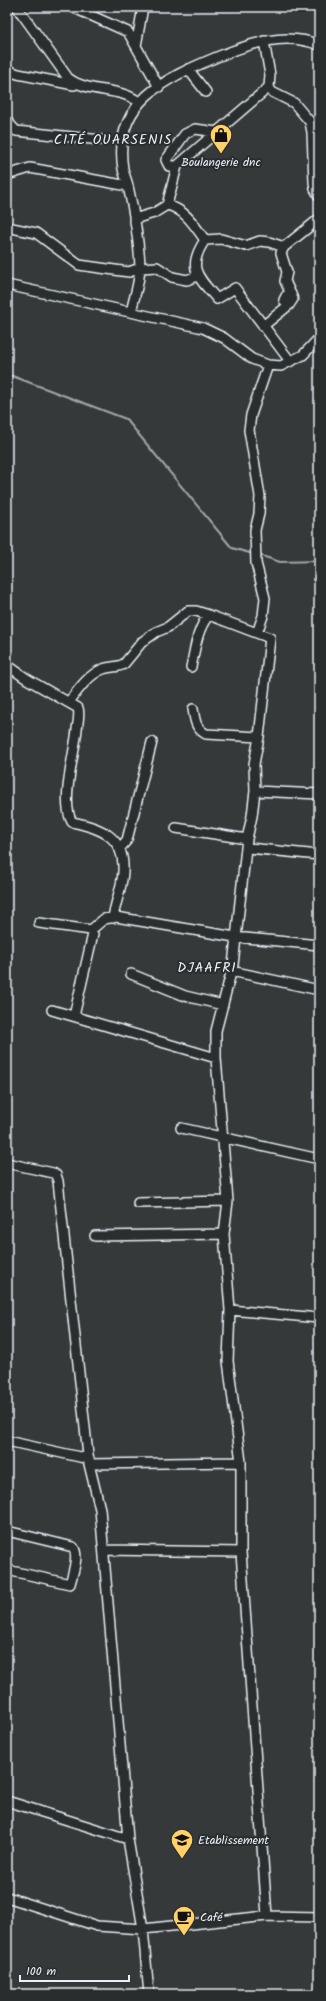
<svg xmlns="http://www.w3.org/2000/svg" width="326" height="2001" font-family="Kalam,sans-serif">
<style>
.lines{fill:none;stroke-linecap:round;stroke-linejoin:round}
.stream{stroke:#a0a7ac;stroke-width:2}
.minor-casing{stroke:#e8f1f8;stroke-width:12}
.minor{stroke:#2a2d2e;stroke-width:9}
.labels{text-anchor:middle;stroke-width:4;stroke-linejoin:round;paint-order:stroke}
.poi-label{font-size:12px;fill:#e8f1f8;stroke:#2a2d2e;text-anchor:start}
.quarter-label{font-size:14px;letter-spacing:1px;fill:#e8f1f8;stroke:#2a2d2e}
</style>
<rect width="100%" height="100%" fill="#35393a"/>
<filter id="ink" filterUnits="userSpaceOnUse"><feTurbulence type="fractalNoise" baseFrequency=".025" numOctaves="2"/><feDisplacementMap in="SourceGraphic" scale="8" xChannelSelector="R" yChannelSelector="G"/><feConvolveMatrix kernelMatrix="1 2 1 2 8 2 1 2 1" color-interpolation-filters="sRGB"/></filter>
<g filter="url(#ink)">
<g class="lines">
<!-- stream -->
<path class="stream" d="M7 374 126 419 232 548 253 554
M259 555 280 562 319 561"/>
<!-- minor casing -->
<g class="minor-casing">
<path id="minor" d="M17 7 68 78C89 94 118 86 139 102
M72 7 128 32 159 87
M264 41 270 75 269 87 272 92 294 103 310 122 312 132 314 182 315 189 319 196
M136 46 143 7
M188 69 206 92
M7 70 18 74 74 85
M7 121 16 131 101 140
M217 132 195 129 185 134 166 160 169 166H177L269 87
M7 175 30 168 128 186
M167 205 177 166
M134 219 154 213 167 205C186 210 194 225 205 240
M7 227 36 233 79 265 129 272 140 268 157 267 172 277 187 280 197 276
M284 247 269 242 260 241 246 246 221 239 205 240C186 268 198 277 217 299L235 288 290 361
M7 285 203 328 224 338 252 359 268 365 281 366 303 355 319 338
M291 294 286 296 284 300 289 305 293 299 285 281 287 272 281 253 284 247 319 219
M131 312C134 298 140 281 140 267 139 241 134 212 128 186 127 180 124 175 123 169 112 102 166 78 217 57 249 44 285 31 319 45
M263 326 289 305
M257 633 263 616 265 598 256 563 255 530 259 514 260 496 249 430 251 415 268 365
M7 665 27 679 78 708C80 714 78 723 77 729 75 753 60 802 72 822 102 828 125 837 123 872 122 888 115 903 113 918
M191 667C195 650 197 628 209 615
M69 702C78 690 88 675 103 669 110 666 117 668 124 664L142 642 156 632 168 627 188 611H196L209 615 270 638 259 737 254 764 255 791 252 816 247 839 233 965 216 1031V1058L228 1201 224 1234 230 1310 228 1361 241 1462V1552L267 1916
M193 709C195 720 195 728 206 734L259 737
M255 791 319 794
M176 828 247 839
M120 848 127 840 152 742
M248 848 319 855
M39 923 91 930
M231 971 319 990
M131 974 185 996 223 1005
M52 1010 216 1058
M74 1016 93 934 91 930 104 919 116 917 235 937 319 945
M181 1128 319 1159
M7 1163 53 1173 56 1175 58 1181 89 1464 100 1509 128 1839 143 1929 149 1994
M138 1203 228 1201
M95 1236 224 1234
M230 1310 319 1318
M7 1441 89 1459
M89 1464 241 1462
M7 1531 73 1547C80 1555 72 1575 70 1584L7 1570
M104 1550 241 1552
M7 1801 128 1839
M7 1897 97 1926 143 1929 267 1916 319 1917"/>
</g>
<!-- minor -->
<use href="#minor" class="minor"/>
</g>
</g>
<!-- icons -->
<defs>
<g id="shop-pin" transform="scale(1.15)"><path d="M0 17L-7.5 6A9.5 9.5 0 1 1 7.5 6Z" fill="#ffd166" stroke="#2a2d2e"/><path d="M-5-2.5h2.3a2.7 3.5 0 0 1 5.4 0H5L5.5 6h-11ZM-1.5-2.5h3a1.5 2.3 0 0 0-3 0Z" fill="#111"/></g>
<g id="school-pin" transform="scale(1.15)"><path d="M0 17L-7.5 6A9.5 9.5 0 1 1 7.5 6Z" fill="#ffd166" stroke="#2a2d2e"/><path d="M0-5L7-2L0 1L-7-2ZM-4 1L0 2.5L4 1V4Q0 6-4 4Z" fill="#111"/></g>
<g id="cafe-pin" transform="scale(1.15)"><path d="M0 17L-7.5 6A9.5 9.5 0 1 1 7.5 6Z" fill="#ffd166" stroke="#2a2d2e"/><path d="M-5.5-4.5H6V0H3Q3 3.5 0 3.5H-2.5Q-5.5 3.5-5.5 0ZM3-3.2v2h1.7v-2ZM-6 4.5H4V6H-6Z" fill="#111"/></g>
</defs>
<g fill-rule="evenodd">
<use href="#shop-pin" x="221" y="135"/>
<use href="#school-pin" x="182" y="1840"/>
<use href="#cafe-pin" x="184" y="1917"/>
</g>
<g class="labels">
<!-- poi labels -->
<g class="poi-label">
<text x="221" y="166" text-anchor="middle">Boulangerie dnc</text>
<text x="198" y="1844">Etablissement</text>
<text x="200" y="1921">Café</text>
</g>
<!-- quarter labels -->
<g class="quarter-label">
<text x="113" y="144">CITÉ OUARSENIS</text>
<text x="207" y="972">DJAAFRI</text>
</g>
</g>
<!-- margin -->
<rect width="326" height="2001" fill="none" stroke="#2a2d2e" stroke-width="24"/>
<rect x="12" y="12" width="302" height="1977" fill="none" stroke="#e8f1f8" stroke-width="1.5" filter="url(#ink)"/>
<!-- scale -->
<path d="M20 1975v6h109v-6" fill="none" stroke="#e8f1f8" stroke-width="2"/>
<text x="26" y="1975" font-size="12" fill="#e8f1f8" stroke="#2a2d2e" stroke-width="3" paint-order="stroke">100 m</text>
</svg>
